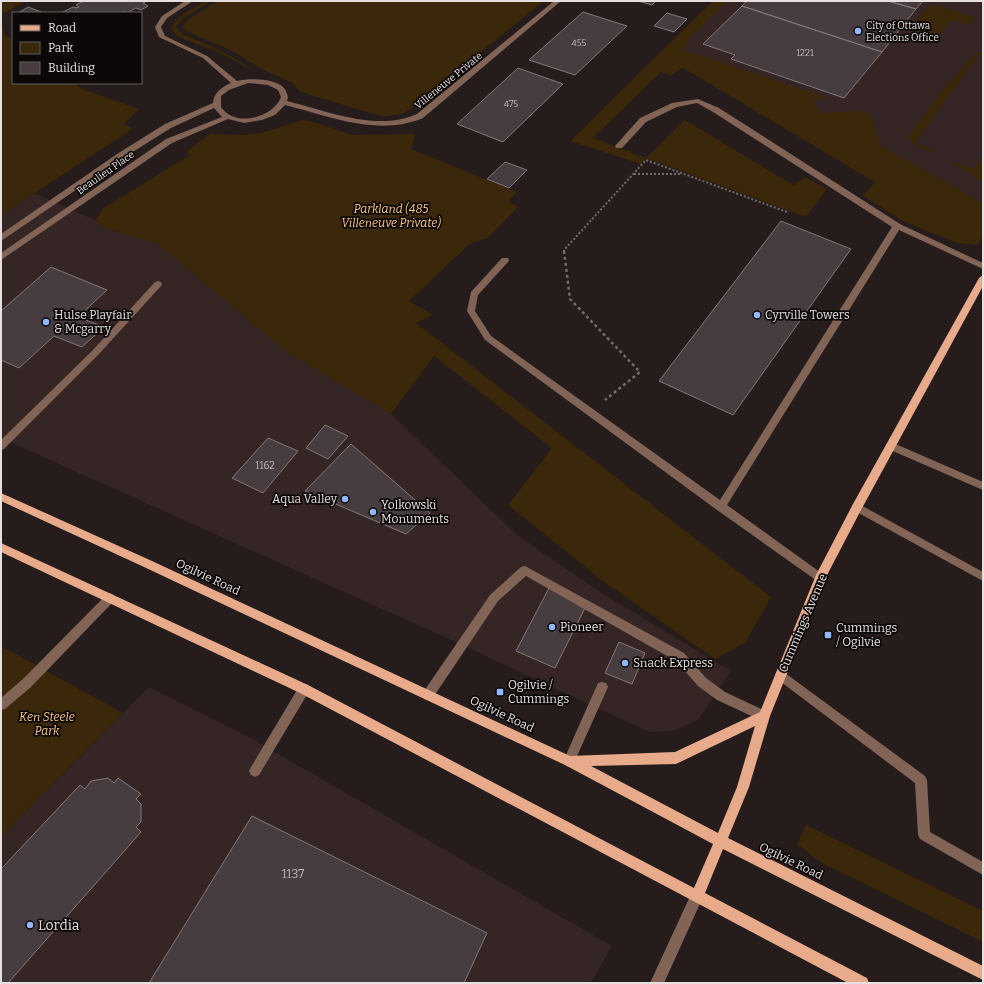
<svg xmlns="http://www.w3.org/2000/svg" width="984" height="984" font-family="Bitter,serif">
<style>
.built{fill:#352524}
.green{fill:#3b2709}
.building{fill:#473d40;stroke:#83777a}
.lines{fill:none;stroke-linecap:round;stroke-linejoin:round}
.path-far1{stroke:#736b6a;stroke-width:2;stroke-dasharray:2 2;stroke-linecap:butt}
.path{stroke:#736b6a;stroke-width:2.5;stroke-dasharray:3 3;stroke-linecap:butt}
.minor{fill:#816455;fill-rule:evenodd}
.major{fill:#e7aa8a;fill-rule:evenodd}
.poi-dot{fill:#92b7fd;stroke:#0b0807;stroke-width:1.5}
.labels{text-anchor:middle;stroke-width:3.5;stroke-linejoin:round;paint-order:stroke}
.far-number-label{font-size:9px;fill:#beb6b7}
.far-poi-label{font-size:10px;fill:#e6dfdf;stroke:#0b0807;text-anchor:start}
.far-street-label{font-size:10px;fill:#e6dfdf;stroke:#0b0807}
.number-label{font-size:10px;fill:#beb6b7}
.park-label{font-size:12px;font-style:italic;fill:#fbc884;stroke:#0b0807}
.poi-label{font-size:12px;fill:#e6dfdf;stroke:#0b0807;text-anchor:start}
.street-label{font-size:12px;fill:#e6dfdf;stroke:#0b0807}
.near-number-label{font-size:12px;fill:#beb6b7}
.near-poi-label{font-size:14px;fill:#e6dfdf;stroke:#0b0807;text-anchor:start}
</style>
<rect width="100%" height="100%" fill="#251c1b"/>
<!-- built -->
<path class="built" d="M713 1H983V230L667 46Z
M34 193 95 220 108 229 157 243 391 414 517 535 602 593 731 671 698 720 673 731 649 732 449 639 1 438V215Z
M149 687 247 736 612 946 591 983H1V837Z"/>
<!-- green -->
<path class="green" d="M1 1H26L1 15Z
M205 1H211L183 18 176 27 180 33C206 44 231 54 254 71L216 51 178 37 171 28C178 15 194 8 205 1Z
M217 1H544L411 109 401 114 388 116H380L301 92 291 82 266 71 230 50 191 33 182 28 186 21Z
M713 1H727L689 39 684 50 829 98 813 100 820 113 863 111 871 115 881 146 983 203V236L978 245 957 243 903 221 863 196 875 182 683 68 671 75 661 72 593 138 646 158 685 120 793 185 805 177 827 189 806 217 646 158 641 164 570 141Z
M931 4 975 17 968 25 951 20 935 41 913 35 916 31 910 29Z
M1 22 5 35 13 40V83H74L82 89 139 109 124 124 133 129 1 215Z
M978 51 983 54 980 53 915 143 934 150 929 152 912 143 908 137 938 96 971 58Z
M303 120 323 125 352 135 415 134 411 149 517 192 508 201 518 207 488 238 471 243 409 301 433 315 416 323 771 597 745 643 715 659 604 582 508 505 552 448 434 356 391 414 285 351 157 243 108 229 95 220 104 208 190 155 186 152 210 134 241 135 262 133Z
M983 155V182L953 164 954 162 974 169Z
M1 646 123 713 1 837Z
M806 825 983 911V942L820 862 797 844Z"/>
<!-- building -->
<path class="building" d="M83 1H147L143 3 148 6 141 10 136 8 127 13 124 11 121 13H61L73 7 76 8 79 7 76 5Z
M638 1H656L652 5Z
M747 1H888L916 9 882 52 742 6Z
M888 1H923L916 9Z
M742 6 882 52 844 98 731 59 735 55 703 44Z
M28 7 44 13H18Z
M583 12 627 26 575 75 529 60Z
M667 13 687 19 674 32 654 26Z
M518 68 563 84 503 142 457 124Z
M505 162 527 170 509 188 487 179Z
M781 221 851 249 733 415 659 381Z
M51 267 107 290 78 317 104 327 82 347 54 336 19 368 1 360V311Z
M325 425 348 436 328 459 306 448Z
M268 438 298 451 263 493 232 478Z
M351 444 430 513 406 534 305 491Z
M549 588 587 604 555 668 516 651Z
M619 642 645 653 632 684 605 673Z
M108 778 114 783 118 778 141 794 136 799 141 804V822L136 827 141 832 8 983H4L1 981V869L80 785 85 789 91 781Z
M252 816 487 933 464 983H149Z"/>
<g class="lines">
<!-- path-far1 -->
<path class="path-far1" d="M634 174H680
M564 252V250L646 160 787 212"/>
<!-- path -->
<path class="path" d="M564 251 570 299 640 372 605 400"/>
<!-- minor -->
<path class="minor" d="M185 1H193L167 18 161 27 165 36 207 56 237 81C249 78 275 78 284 88 286 90 287 94 288 97L287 101C328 111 376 132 417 114L554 1H561L423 118C378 137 329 116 285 105L275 115 262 120 244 123 228 119 172 143 1 260V253L166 139 222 117 214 108 171 128 123 158 1 241V234L117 154 165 124 213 103C214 92 222 87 231 83L203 58 159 37 155 27 162 16ZM248 83 268 85 278 90 281 97C273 118 235 128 221 107V96L229 90Z
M698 99 719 108 900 224 983 263V269L899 230 727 505 824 575 825 578 824 581 820 583 717 510 485 340 467 311 471 292 502 258H508L509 260 508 262 478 295 475 311 491 336 720 500 892 227 713 112 697 103 677 107 646 122 622 148H616L615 146 640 118 672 103Z
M158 281 161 282 162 284 161 286 99 354 4 449 1 450V440L93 350 155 282Z
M891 442 983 482V490L888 449 886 446 888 443Z
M857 503 983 572V581L853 510 852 507 853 504Z
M525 566 684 653 706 678 725 692 768 712 770 716 768 720 764 721 760 720 717 700 698 686 676 661 526 576 498 601 432 699 428 700 424 699 422 695 424 691 490 595 521 567Z
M110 593 114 595 115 598 114 601 31 687 5 709 1 710V698L23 679 106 595Z
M781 670 925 776 927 780 930 832 983 862V875L920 839 918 835 915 783 777 679 775 675 777 671Z
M602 682 606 683 608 687 573 765 569 767 565 765 563 761 565 757 598 683Z
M304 684 308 685 310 689 308 693 259 775 255 777 251 775 249 771 251 767 300 685Z
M697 891 702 892 703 897 664 983H650L692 892Z"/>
<!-- major -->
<path class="major" d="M983 275V286L861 510 825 579 770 716 749 787 728 838 983 966V980L723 849 705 893 867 978 869 983H848L300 693 1 552V543L308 685 694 888 713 844 565 765 144 567 1 501V493L152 561 570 756 675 752 760 712 816 575 853 504 979 278ZM755 726 737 787 718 833 591 766 676 764Z"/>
</g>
<!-- markers -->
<g class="poi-dot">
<circle cx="858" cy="31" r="4"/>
<circle cx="757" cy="315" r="4"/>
<circle cx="46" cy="322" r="4"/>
<circle cx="345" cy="499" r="4"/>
<circle cx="373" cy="512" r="4"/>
<circle cx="552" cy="627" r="4"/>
<rect x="824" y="631" width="8" height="8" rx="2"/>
<circle cx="625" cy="663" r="4"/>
<rect x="496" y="688" width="8" height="8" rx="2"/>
<circle cx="30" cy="925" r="4"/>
</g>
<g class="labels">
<!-- far-number labels -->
<g class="far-number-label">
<text x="579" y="46">455</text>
<text x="805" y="56">1221</text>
<text x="511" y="107">475</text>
</g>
<!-- far-poi labels -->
<g class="far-poi-label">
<text x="866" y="29">City of Ottawa<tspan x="866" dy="12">Elections Office</tspan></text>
</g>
<!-- far-street labels -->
<g class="far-street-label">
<text transform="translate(448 80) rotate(-39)" y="4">Villeneuve Private</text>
<text transform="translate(105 172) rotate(-35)" y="4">Beaulieu Place</text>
</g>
<!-- number labels -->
<g class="number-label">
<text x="265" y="469">1162</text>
</g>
<!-- park labels -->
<g class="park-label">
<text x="391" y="213">Parkland (485<tspan x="391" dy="14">Villeneuve Private)</tspan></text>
<text x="47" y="721">Ken Steele<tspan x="47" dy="14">Park</tspan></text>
</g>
<!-- poi labels -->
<g class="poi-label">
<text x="54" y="319">Hulse Playfair<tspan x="54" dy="14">&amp; Mcgarry</tspan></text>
<text x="765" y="319">Cyrville Towers</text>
<text x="337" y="503" text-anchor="end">Aqua Valley</text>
<text x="381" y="509">Yolkowski<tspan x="381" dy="14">Monuments</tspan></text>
<text x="560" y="631">Pioneer</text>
<text x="836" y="632">Cummings<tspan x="836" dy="14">/ Ogilvie</tspan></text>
<text x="633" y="667">Snack Express</text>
<text x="508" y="689">Ogilvie /<tspan x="508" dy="14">Cummings</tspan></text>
</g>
<!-- street labels -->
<g class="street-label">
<text transform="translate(208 577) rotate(25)" y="4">Ogilvie Road</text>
<text transform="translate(803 623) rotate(-67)" y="4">Cummings Avenue</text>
<text transform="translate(502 714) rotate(25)" y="4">Ogilvie Road</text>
<text transform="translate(791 861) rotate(26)" y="4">Ogilvie Road</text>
</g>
<!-- near-number labels -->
<g class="near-number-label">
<text x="293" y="878">1137</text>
</g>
<!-- near-poi labels -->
<g class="near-poi-label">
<text x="38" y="930">Lordia</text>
</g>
</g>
<!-- border -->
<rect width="984" height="984" fill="none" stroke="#e6dfdf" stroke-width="4"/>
<!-- legend -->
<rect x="12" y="12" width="130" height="72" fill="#0b0807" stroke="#635e5d"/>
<rect x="20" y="25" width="20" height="6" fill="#e7aa8a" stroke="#635e5d"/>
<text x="48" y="32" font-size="12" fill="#e6dfdf">Road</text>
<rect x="20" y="42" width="20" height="12" fill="#3b2709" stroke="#635e5d"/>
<text x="48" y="52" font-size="12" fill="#e6dfdf">Park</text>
<rect x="20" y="62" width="20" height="12" fill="#473d40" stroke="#635e5d"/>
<text x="48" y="72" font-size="12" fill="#e6dfdf">Building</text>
</svg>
